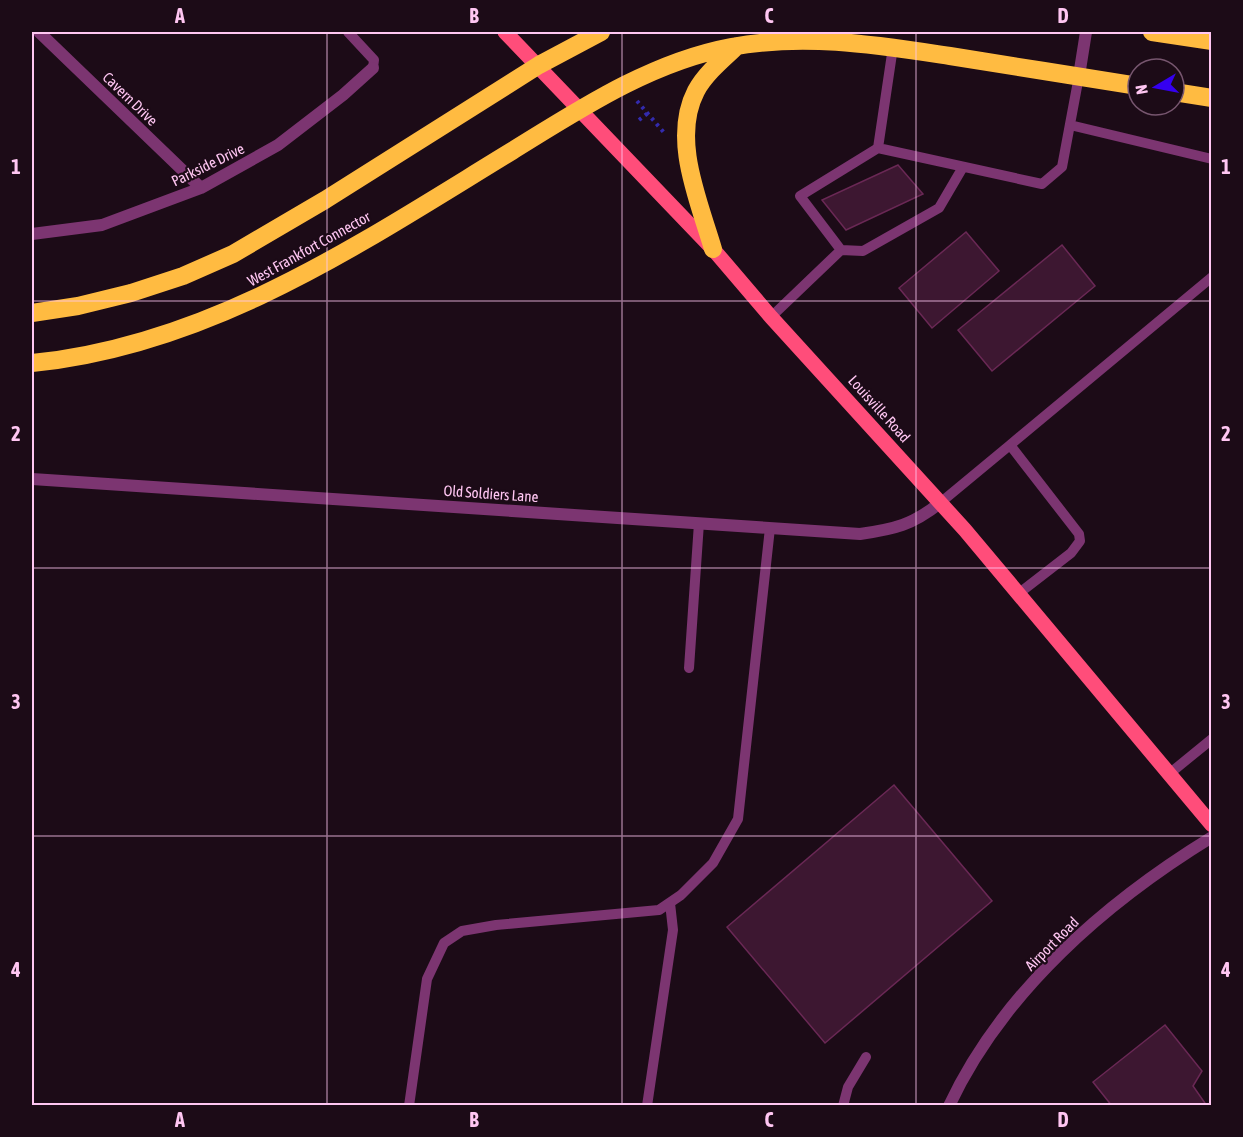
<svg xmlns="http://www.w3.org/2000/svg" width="1243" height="1137" font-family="'Asap Condensed',sans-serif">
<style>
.building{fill:#3d1731;stroke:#6a2855;stroke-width:1.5}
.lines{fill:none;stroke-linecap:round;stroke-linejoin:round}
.path{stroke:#332bae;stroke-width:4;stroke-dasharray:3 4.5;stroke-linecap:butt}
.lane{stroke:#7c3571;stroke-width:10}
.street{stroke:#7c3571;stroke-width:12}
.primary{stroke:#ff4d7a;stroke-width:15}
.highway{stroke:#ffbb41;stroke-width:18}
.grid{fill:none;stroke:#ffc6f2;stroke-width:1.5;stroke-opacity:0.55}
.labels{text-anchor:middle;stroke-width:4.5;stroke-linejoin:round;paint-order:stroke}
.street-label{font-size:15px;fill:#ffc6f2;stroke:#1c0b17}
.neatline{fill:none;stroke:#ffc6f2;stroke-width:2}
.grid-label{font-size:20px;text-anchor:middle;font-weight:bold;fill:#ffc6f2}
</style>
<rect width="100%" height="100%" fill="#1c0b17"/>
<!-- building -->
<path class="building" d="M898 165 923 194 846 230 822 200Z
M966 232 999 271 932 328 899 288Z
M1062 245 1095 286 992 371 958 330Z
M894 785 992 901 825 1043 727 927Z
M1165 1025 1202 1071 1193 1086 1207 1106H1112L1093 1082Z"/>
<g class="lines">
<!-- path -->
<path class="path" d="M637 101 666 135
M639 120 648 113"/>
<!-- lane -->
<path class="lane" d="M348 32 374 60 373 68
M893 47 878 148 1042 184 1062 167 1079 76
M1070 125 1212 159
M841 250 800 196 878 148
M771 317 841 250 863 251 939 208 963 167
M940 503 1010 445
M1018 594 1071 553 1080 541 1079 534 1010 445 1212 277
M689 668 699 523
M1169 774 1212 739
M409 1106 427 979 444 943 462 931 496 925 659 910 681 895 713 863 738 819 770 528
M647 1106 673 930 670 903
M843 1106 848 1087 866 1057"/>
<!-- street -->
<path class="street" d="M39 32 201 188
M1079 76 1086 32
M32 234 102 225 201 188 278 145 343 95 373 68
M32 479 860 534C895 529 912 525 940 503
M949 1106C1003 991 1106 902 1212 837"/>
<!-- primary -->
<path class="primary" d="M505 32 713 249 771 317 965 530 1212 825"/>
<!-- highway -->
<path class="highway" d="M1152 32 1212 41
M1174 92 1212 98
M713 249C699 201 671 139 696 91 705 74 723 59 737 46
M32 313 78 306 131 293 183 276 233 254 325 200 539 65 601 32
M32 363C212 345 361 243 512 151 580 109 651 62 731 47 805 33 877 45 950 56 1013 66 1075 76 1138 86"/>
</g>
<!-- grid -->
<path class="grid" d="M327 32V1106M622 32V1106M916 32V1106M32 301H1212M32 568H1212M32 836H1212"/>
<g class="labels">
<!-- street labels -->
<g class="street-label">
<text transform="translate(130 99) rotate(44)" y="5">Cavern Drive</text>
<text transform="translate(208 165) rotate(-26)" y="5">Parkside Drive</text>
<text transform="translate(309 249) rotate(-29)" y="5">West Frankfort Connector</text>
<text transform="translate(879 409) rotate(48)" y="5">Louisville Road</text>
<text transform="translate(491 494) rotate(4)" y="5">Old Soldiers Lane</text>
<text transform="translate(1052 944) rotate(-45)" y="5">Airport Road</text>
</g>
</g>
<!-- border -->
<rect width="1243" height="1137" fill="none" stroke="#1c0b17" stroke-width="66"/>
<!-- north arrow -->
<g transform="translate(1156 87) rotate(260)"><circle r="28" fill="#1c0b17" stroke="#77566f" stroke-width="1.5"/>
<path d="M0-4.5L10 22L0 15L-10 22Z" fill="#3500f1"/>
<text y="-9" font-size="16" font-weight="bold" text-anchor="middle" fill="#ffc6f2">N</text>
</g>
<rect x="33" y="33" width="1177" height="1071" class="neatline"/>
<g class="grid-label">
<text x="180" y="23">A</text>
<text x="474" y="23">B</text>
<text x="769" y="23">C</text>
<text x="1063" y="23">D</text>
<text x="16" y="174">1</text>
<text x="1226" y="174">1</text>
<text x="16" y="441">2</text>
<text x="1226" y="441">2</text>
<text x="16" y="709">3</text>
<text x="1226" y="709">3</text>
<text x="16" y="977">4</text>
<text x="1226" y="977">4</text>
<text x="180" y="1127">A</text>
<text x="474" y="1127">B</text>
<text x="769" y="1127">C</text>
<text x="1063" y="1127">D</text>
</g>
</svg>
